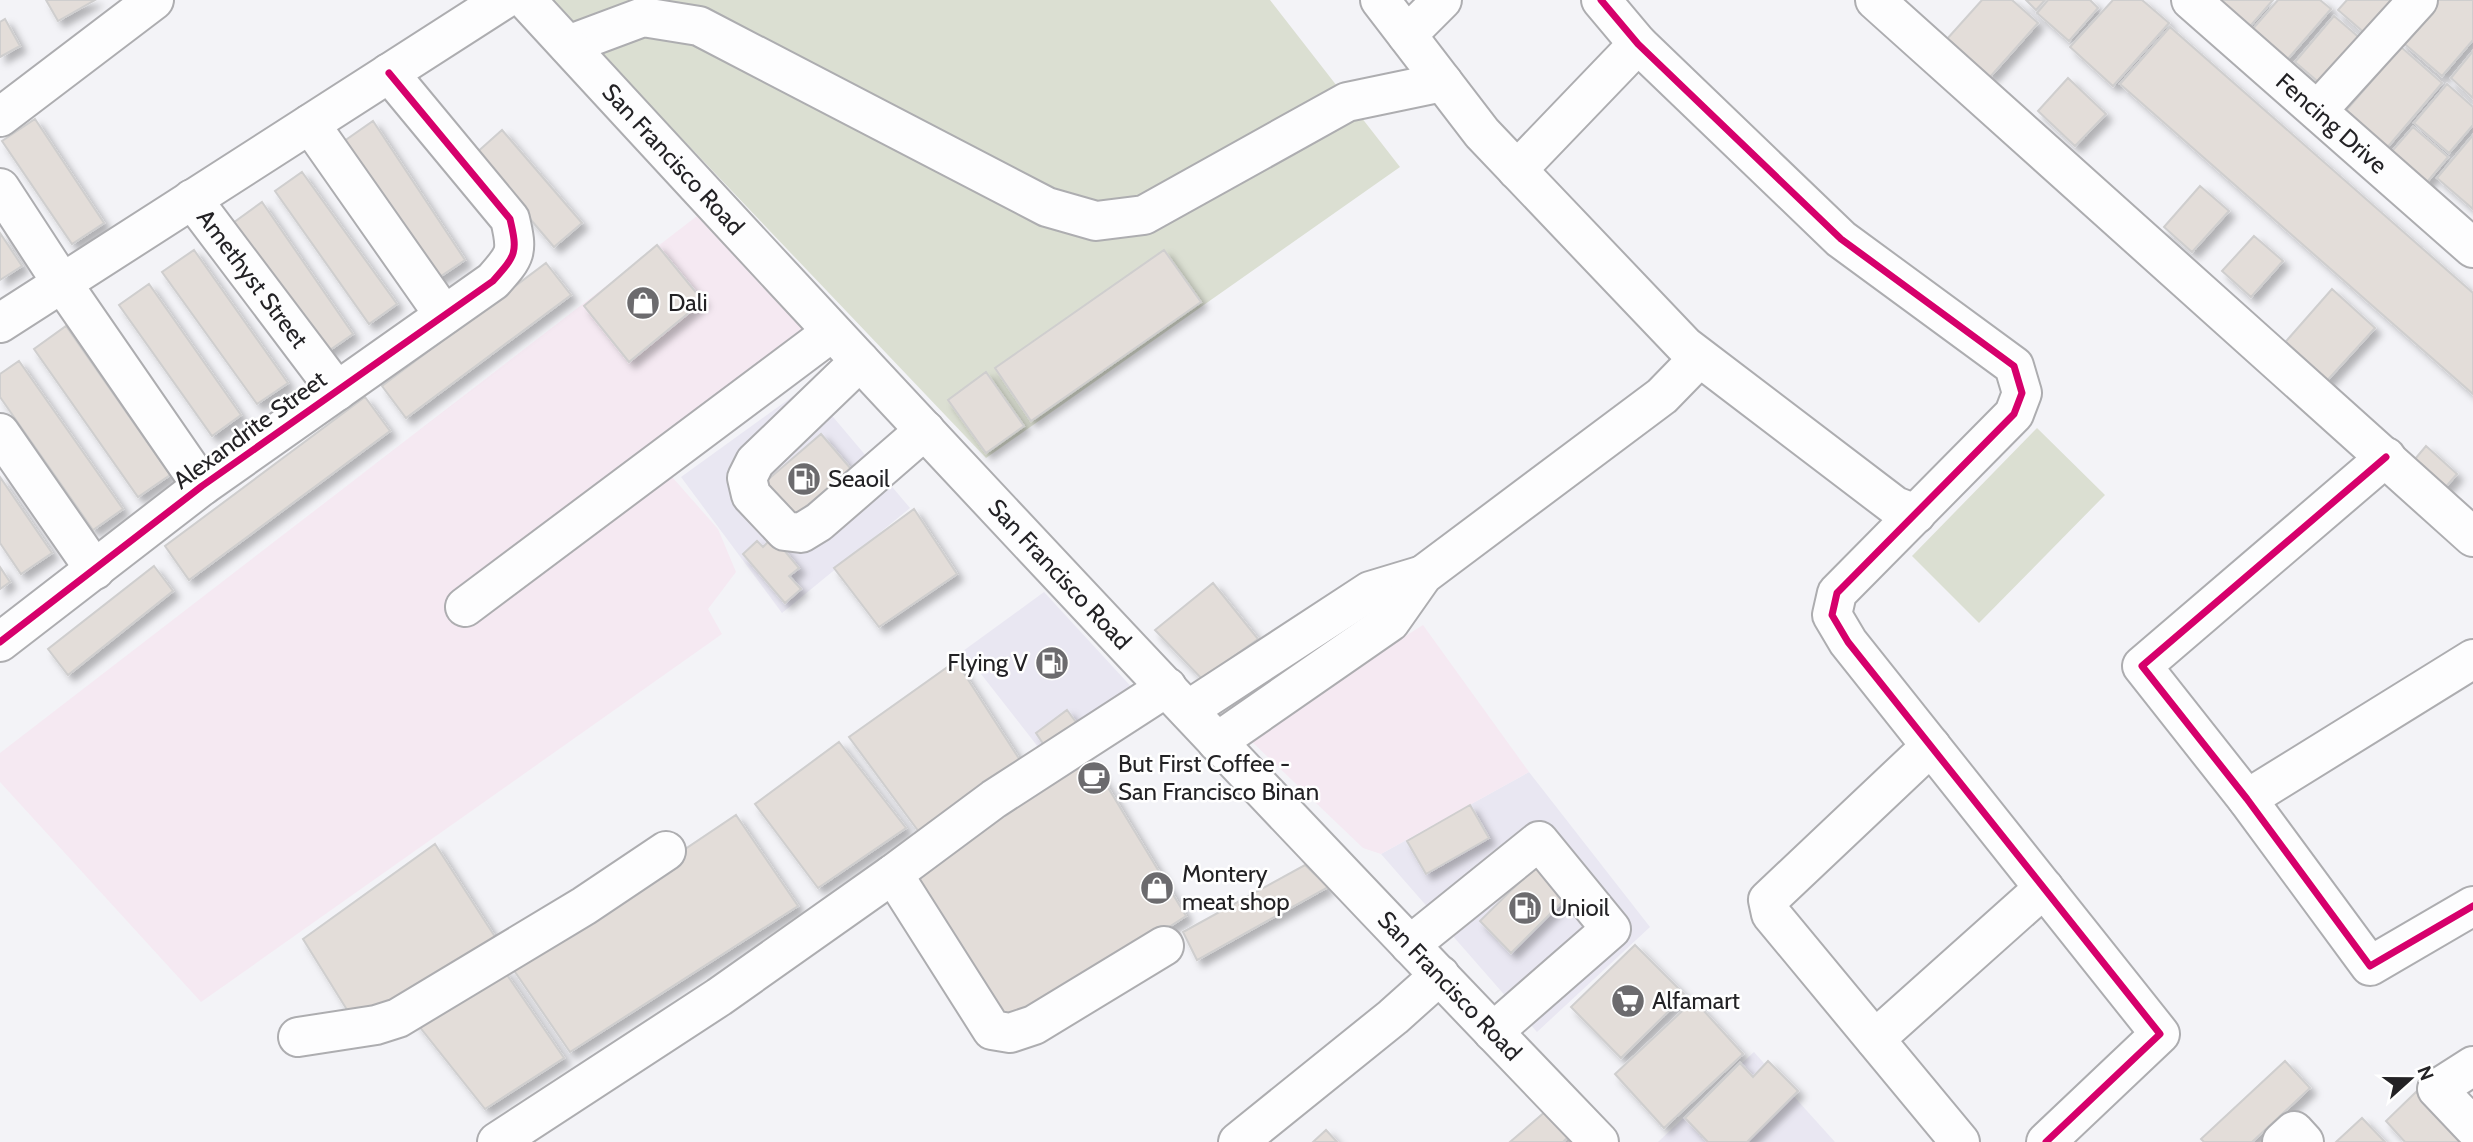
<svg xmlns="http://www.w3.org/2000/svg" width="2473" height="1142" font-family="Cabin,sans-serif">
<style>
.built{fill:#e9e7f2}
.industrial{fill:#f5e9f2}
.green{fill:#dbdfd2}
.building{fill:#e3ddd9;stroke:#cfcece;stroke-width:2;filter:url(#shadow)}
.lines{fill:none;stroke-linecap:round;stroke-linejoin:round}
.minor-casing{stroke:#adadb0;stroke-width:42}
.major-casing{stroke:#adadb0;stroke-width:42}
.minor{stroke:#fdfdfe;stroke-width:38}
.major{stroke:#fdfdfe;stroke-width:38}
.cycleway-casing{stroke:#fff;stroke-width:11}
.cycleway{stroke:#d6006c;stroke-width:7}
.labels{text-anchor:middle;stroke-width:5;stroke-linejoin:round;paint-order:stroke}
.street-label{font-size:24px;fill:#232225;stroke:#fff}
.poi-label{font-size:24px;fill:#232225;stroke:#fff;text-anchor:start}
</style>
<defs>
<filter id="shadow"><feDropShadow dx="6" dy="6" stdDeviation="3.5" flood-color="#0004"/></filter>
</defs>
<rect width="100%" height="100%" fill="#f3f3f7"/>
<!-- built -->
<path class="built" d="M807 386 910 508 782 613 681 477Z
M1044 592 1137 693 1042 752 963 651Z
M1529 772 1650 927 1537 1032 1381 854Z
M1754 1052 1835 1142H1658Z"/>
<!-- industrial -->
<path class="industrial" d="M697 216 810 337 651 453 718 529 736 572 708 609 722 634 201 1002 0 782V753Z
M1423 625 1529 772 1381 854 1363 848 1246 736Z"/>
<!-- green -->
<path class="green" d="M550 0H1270L1400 167 986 458Z
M2037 428 2105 495 1979 623 1912 556Z"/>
<!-- building -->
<path class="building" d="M46 0H95L58 21Z
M1982 0H2012L2038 23 1990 77 1947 39Z
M2026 0H2045L2036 10Z
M2048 0H2090L2098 8 2069 41 2037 13Z
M2113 0H2142L2169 23 2113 86 2070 47Z
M2208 0H2273L2245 32Z
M2278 0H2320L2331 9 2286 61 2251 31Z
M2347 0H2411L2375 42 2338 10Z
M2433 0H2473V40L2442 76 2399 39Z
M2334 16 2369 46 2330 92 2295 62Z
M5 19 20 46 0 57V22Z
M2170 27 2473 293V394L2120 84Z
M2401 47 2442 83 2386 149 2344 113Z
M2473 51V98L2451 78Z
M2068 78 2106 114 2075 146 2038 111Z
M2447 84 2473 107V125L2449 153 2414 123Z
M35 119 104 223 72 244 2 141Z
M373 121 465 260 432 282 340 144Z
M2413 127 2448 157 2423 187 2387 157Z
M502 130 582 223 554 247 475 154Z
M2473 135V209L2437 178Z
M302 172 397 304 369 324 275 191Z
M2200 186 2229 211 2192 252 2164 227Z
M262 202 353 334 324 354 233 223Z
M0 233 22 266 0 280Z
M2254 236 2283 261 2251 297 2222 271Z
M657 245 703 301 629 362 584 306Z
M194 250 288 383 257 404 162 272Z
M1164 250 1201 302 1031 421 995 368Z
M546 263 571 295 406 418 382 386Z
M149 284 241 415 212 436 119 305Z
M2332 289 2375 328 2323 385 2281 347Z
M66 326 170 475 138 497 34 349Z
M19 361 123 509 93 530 0 397V374Z
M986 372 1024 426 986 453 948 400Z
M365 397 390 431 189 580 165 546Z
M821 434 851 469 786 523 757 489Z
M2426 446 2457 474 2436 498 2405 471Z
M0 477 52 553 21 574 0 543Z
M914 509 957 574 879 627 834 568Z
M773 537 799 568 789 576 801 589 785 603 743 554 757 541 763 547Z
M154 566 173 591 68 675 48 649Z
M0 567 10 582 0 589Z
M1213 583 1258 639 1202 679 1155 630Z
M956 661 1025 768 922 836 849 737Z
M1067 710 1078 725 1046 748 1036 733Z
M839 742 906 828 818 888 755 804Z
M1090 758 1186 916 1009 1030 907 878Z
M1470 805 1489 838 1426 874 1407 841Z
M736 815 798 906 570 1052 511 966Z
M435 844 501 946 354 1021 303 939Z
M1539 863 1570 894 1511 953 1480 921Z
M1305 865 1328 887 1197 960 1183 932Z
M1635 945 1685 995 1621 1058 1571 1007Z
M503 969 564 1058 485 1109 415 1021Z
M1694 1000 1743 1054 1664 1128 1615 1074Z
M1768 1061 1798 1091 1747 1142H1708L1685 1118 1740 1063 1753 1077Z
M2285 1061 2310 1088 2252 1142H2204L2201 1139Z
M2416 1092 2462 1142H2405L2386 1121Z
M1546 1111 1568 1137 1563 1142H1510Z
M2362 1118 2385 1142H2336Z
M1326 1130 1337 1142H1313Z"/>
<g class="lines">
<!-- minor casing -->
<g class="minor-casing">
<g id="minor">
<path d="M1380 0 1482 133 1685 346 1895 506 1916 514"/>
<path d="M1601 0 1638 44 1841 239 2014 366 2022 393 2014 414 1837 593 1832 615 1848 642 2160 1034 2046 1142"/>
<path d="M1875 0 2473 537"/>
<path id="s1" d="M2191 0 2473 248"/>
<path d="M1407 35 1442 0"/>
<path d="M568 45 643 17 699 26 1047 207 1096 221 1144 215 1347 102 1443 82"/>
<path d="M2318 110 2418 0"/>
<path d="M0 117 154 0"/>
<path d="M310 124 444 315"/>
<path d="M1517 170 1638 44"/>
<path d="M0 188 62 283 202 486"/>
<path id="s2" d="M192 199 337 391"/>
<path d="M0 323 503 0"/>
<path d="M860 361 755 462 747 478 751 495 785 531 801 533 819 522 925 430"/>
<path d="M0 433 95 570"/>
<path d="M2386 457 2142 666 2247 799 2370 966 2473 906"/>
<path d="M465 607 832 332"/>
<path d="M0 642 202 486 493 281C516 255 518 253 510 219L389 73"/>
<path d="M1188 710 1370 591 1423 575"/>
<path d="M1217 742 1390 622 1423 575 1662 396 1699 358"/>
<path d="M1931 746 1768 900 1771 914 1960 1142"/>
<path d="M2247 799 2473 659"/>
<path d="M893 874 992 1030 1010 1033 1034 1025 1164 946"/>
<path d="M1410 945 1539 841 1611 929 1493 1032"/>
<path d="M298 1037 376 1025 398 1018 584 906 666 851"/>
<path d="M1875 1039 2044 888"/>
<path d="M2473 1066 2437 1089 2473 1127"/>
<path d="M497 1142 719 997 893 874 994 799 1167 687"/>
<path d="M1238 1142 1393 1017 1440 975"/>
<path d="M2282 1142 2294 1131 2304 1142"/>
</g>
</g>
<!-- major casing -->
<g class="major-casing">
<g id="major">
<path id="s3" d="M526 0C880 385 1237 766 1599 1142"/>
</g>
</g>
<!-- minor -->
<use href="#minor" class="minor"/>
<!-- major -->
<use href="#major" class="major"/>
<!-- cycleway casing -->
<g class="cycleway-casing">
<path id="cycleway" d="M1601 0 1638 44 1841 239 2014 366 2022 393 2014 414 1837 593 1832 615 1848 642 2160 1034 2046 1142
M2386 457 2142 666 2247 799 2370 966 2473 906
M0 642 202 486 493 281C516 255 518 253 510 219L389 73"/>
</g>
<!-- cycleway -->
<use href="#cycleway" class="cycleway"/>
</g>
<!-- icons -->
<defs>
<g id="shop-disc" transform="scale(1.75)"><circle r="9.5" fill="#6c6b6e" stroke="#fff"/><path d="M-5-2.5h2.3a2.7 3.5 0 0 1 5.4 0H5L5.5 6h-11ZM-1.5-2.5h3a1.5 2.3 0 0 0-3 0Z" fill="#fff"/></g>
<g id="fuel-disc" transform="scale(1.75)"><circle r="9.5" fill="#6c6b6e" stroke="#fff"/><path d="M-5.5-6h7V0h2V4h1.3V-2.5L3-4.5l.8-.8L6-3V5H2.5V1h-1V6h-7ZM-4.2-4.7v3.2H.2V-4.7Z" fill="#fff"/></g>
<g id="cafe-disc" transform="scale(1.75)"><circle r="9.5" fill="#6c6b6e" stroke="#fff"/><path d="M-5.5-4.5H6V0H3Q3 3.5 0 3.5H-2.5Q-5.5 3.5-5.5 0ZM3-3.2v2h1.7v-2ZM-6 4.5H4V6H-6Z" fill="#fff"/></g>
<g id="supermarket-disc" transform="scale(1.75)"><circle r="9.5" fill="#6c6b6e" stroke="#fff"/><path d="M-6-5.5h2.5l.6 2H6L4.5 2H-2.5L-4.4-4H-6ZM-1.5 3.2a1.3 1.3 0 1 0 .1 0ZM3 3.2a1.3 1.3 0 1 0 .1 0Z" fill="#fff"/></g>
</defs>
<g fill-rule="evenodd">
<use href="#shop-disc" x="643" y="303"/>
<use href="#fuel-disc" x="804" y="479"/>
<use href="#fuel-disc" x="1052" y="663"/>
<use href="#cafe-disc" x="1094" y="778"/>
<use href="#shop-disc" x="1157" y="888"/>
<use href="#fuel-disc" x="1525" y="908"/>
<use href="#supermarket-disc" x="1628" y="1001"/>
</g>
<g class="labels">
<!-- street labels -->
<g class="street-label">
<text dy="8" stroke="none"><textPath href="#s1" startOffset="187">Fencing Drive</textPath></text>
<text dy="8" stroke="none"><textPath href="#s3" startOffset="217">San Francisco Road</textPath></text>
<text dy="8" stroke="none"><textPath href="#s2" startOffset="100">Amethyst Street</textPath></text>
<text transform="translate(250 430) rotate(-36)" y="8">Alexandrite Street</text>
<text dy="8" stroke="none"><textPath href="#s3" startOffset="784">San Francisco Road</textPath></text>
<text dy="8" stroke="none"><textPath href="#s3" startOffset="1351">San Francisco Road</textPath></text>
</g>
<!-- poi labels -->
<g class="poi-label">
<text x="668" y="311">Dali</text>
<text x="828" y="487">Seaoil</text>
<text x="1028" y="671" text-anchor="end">Flying V</text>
<text x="1118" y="772">But First Coffee -<tspan x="1118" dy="28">San Francisco Binan</tspan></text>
<text x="1182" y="882">Montery<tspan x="1182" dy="28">meat shop</tspan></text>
<text x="1550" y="916">Unioil</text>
<text x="1652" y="1009">Alfamart</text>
</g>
</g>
<!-- north arrow -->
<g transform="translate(2410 1079) rotate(69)" stroke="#ffffff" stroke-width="5" paint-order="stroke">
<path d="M0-5L12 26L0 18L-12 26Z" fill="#232225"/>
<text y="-10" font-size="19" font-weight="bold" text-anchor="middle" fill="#232225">N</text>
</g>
</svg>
